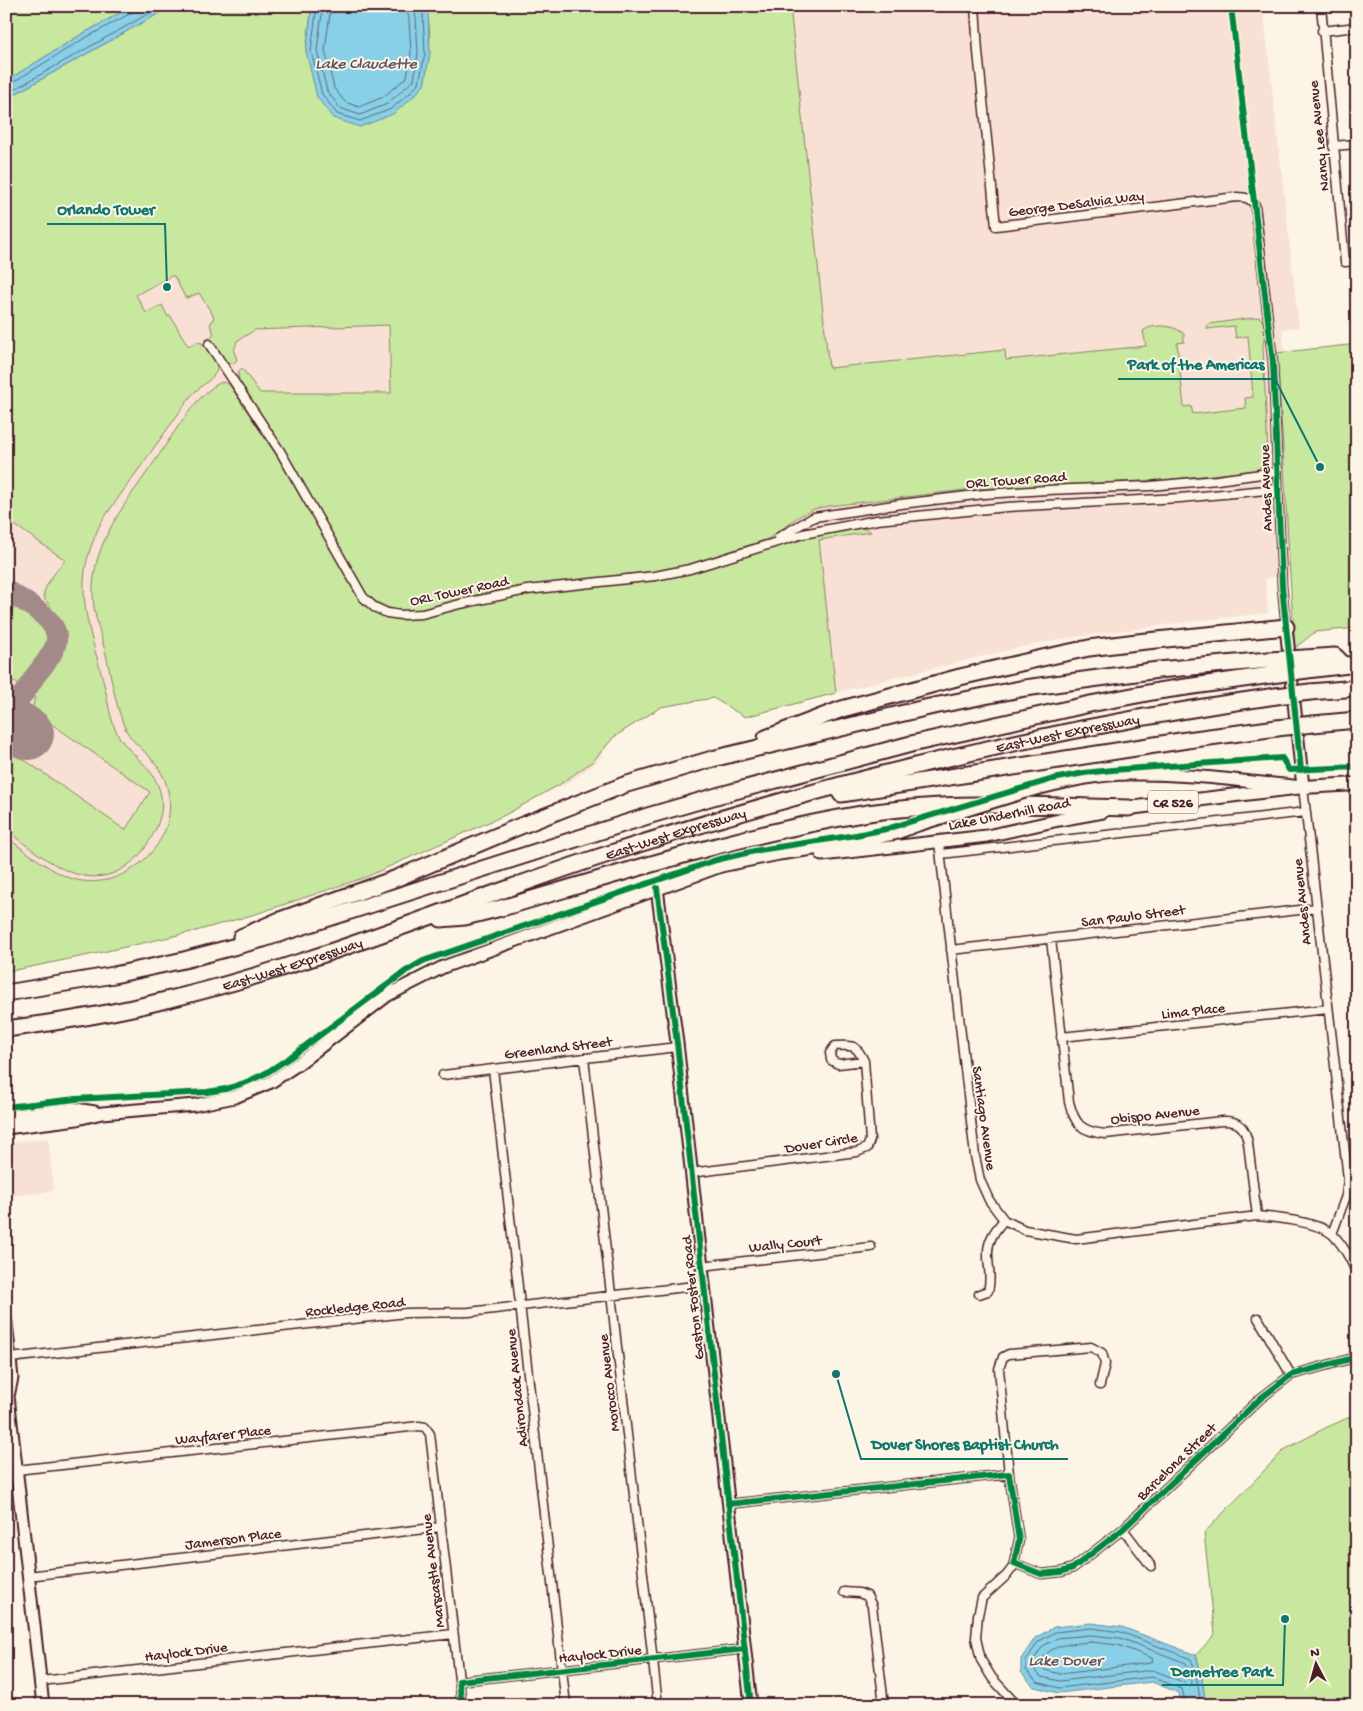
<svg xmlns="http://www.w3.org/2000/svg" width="1363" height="1711" font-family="'Gochi Hand',sans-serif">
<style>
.built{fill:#f8e1d4}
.green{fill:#c8e79f;stroke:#898365}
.water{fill:#87d0e8;stroke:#6f899c}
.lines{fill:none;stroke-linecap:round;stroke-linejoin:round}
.shore{stroke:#626677;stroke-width:1}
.taxiway{stroke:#a38a88;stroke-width:21}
.runway{stroke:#a38a88;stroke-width:52}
.street-casing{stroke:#4a1f2b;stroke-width:11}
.secondary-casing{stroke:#4a1f2b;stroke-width:15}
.primary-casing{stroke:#4a1f2b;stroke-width:16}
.highway-casing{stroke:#4a1f2b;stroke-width:19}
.street{stroke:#fcf5e5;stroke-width:8}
.secondary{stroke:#fcf5e5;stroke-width:11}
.primary{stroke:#fcf5e5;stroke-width:12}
.highway{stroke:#fcf5e5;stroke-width:15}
.secondary-bridge-casing{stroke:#4a1f2b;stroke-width:15;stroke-linecap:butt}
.highway-bridge-casing{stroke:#4a1f2b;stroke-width:19;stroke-linecap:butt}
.secondary-bridge{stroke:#fcf5e5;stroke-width:11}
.highway-bridge{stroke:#fcf5e5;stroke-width:15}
.cycleway-casing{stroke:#fcf5e5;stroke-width:9}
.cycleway{stroke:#00873e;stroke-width:6}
.labels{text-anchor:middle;stroke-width:4;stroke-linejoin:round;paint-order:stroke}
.shield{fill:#fcf5e5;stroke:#7f5f63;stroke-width:1}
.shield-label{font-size:14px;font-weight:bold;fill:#4a1f2b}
.street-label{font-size:15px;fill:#4a1f2b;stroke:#fcf5e5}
.water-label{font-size:16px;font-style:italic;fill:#5c5464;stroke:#fcf5e5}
.leader{fill:none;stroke:#0f766e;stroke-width:2}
.callout-dot{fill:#0f766e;stroke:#fcf5e5;stroke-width:2}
.callout-label{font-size:16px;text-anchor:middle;font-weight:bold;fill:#0f766e;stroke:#fcf5e5;stroke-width:4;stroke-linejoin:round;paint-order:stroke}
</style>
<rect width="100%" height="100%" fill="#fcf5e5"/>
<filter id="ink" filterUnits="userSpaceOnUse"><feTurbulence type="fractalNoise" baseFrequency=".02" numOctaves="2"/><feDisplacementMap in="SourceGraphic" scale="10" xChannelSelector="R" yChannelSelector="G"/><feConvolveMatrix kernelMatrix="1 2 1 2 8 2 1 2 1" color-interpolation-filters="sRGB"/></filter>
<g filter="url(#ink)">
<!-- built -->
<path class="built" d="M6 6H1263L1299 327 1283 329 1294 574 1265 578 1268 613 1195 621 1061 639 1026 646 893 678 745 717 713 698 661 707 614 737 596 763 565 785 503 808 471 825 366 877 230 919 6 959Z
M48 1138 54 1191 6 1197V1143Z"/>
<!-- green -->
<path class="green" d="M6 6H132L77 37 6 81Z
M172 6H312L306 51 424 85C428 65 435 24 423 6H790L829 368 1005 350 1006 360 1146 346 1143 331C1153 323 1175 325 1184 334V342L1177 343 1184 407 1191 406 1193 414 1246 408 1245 398 1253 397 1248 336 1236 338 1234 326 1207 329V325L1209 324 1259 317C1268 324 1264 336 1263 346L1268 455C1265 464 1261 469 1251 471L1163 480 974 489 829 506 814 509 798 517 768 539 687 565 657 571 517 587 491 591 419 610C396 613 380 607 363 591L284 449 239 382 238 372 242 368 260 393H391L389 325 255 330 237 341 234 351 237 360 234 363H227L209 338 214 334 210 325 214 317 199 293 187 298 185 297 174 276H171L136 295 146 313 162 305 168 317 170 315 188 346 197 342 202 343C206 350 216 359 217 367 219 376 197 388 191 396L101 522C95 536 89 550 86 565 78 605 95 646 104 684 108 700 110 721 118 735 132 758 156 767 161 796 164 813 157 829 148 843 142 854 133 862 122 869 83 892 46 859 16 838V835L6 828V747L125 830 150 792 34 712 33 706 35 696 32 694C49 668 81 638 49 611L51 607C49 604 45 601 44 597 42 587 59 568 65 560L6 519V99Z
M1357 344V628L1315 632 1295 648C1287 549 1285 451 1276 353Z
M222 382 229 384 280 461 360 598C376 616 394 620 417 619 452 610 488 599 524 594 586 586 651 586 711 566 734 559 857 515 871 532L819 540 836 693 745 717 713 698 661 707 614 737 593 761 559 785 505 815 366 877 259 913 196 931 94 954 6 972V837C25 850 56 876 77 880 124 891 176 845 169 797 167 780 159 766 147 754 140 747 132 741 127 732 117 713 112 681 107 659 103 642 97 625 94 608 86 550 122 509 152 465 169 442 196 392 222 382Z
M11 608C21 607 27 613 35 618 41 622 47 626 49 632 54 647 28 674 20 686L15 682 8 688 6 687V609Z
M1357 1414V1705H1206L1201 1673 1196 1655 1215 1634 1204 1533 1284 1450 1325 1428Z"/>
<!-- water -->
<path class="water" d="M132 6H172L6 99V81L77 37Z
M312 6H423L428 13 430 54 424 85 414 96 393 114 360 127 333 118 317 97 306 51Z
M1091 1623 1122 1627 1196 1655 1201 1673 1206 1705H1181L1179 1693 1152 1682 1059 1693 1034 1687 1021 1672V1659L1035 1638 1054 1627Z"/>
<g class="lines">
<!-- shore -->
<path class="shore" d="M317 6 311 51 322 94 337 114 360 121 391 109 410 93 419 83 425 54 423 15 420 6
M323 6 317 50 327 91 340 108 360 115 387 104 414 80 418 53 416 17 413 6
M331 6 325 50 334 88 345 102 359 107 383 97 407 77 411 53 409 19 406 6
M6 85 10 84 80 41 131 13 134 6
M6 94 162 6
M1091 1635 1120 1638 1186 1663 1192 1685 1188 1686 1183 1682 1153 1670 1060 1681 1041 1677 1033 1668 1032 1662 1043 1646 1058 1638Z
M1091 1642 1118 1645 1152 1658 1153 1661 1151 1663 1060 1674 1045 1670 1040 1665C1047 1643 1072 1644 1091 1642Z
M1186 1705 1182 1689 1152 1677 1059 1688 1037 1682 1026 1670V1661L1038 1642 1055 1632 1091 1628 1121 1632 1191 1659 1196 1674 1201 1705"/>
<!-- taxiway -->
<path class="taxiway" d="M6 590C23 601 62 620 56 643 53 655 42 667 35 676 28 688 20 702 6 706"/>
<!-- runway -->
<path class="runway" d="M6 720 28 734"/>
<!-- street casing -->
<g class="street-casing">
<path id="street" d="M975 6 978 52 996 226 1237 197C1245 197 1250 198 1255 205L1273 363 1282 586 1286 627
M1321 6 1345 262 1357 261
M1322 31 1357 27
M1333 146 1357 144
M209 344 280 451 363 597 374 607 387 613 401 615 422 614 460 604 527 590 655 576 690 569 803 534 877 520 1007 507 1180 498 1277 489
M779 537 814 517 901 504 984 494 1047 490 1150 486 1217 480 1276 472
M1303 787 1348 1179 1346 1196 1332 1234
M939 842 975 1156 980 1180 989 1200 1004 1220 1025 1230 1076 1239 1257 1216C1278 1218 1315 1221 1332 1234 1343 1244 1351 1260 1357 1274
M941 854 1306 812
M1051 939 1069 1102C1075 1125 1081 1131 1105 1134L1222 1121C1239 1120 1245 1127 1248 1143L1257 1216
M951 950 1317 908
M1061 1037 1328 1009
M584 1058 658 1705
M493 1069 566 1705
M443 1075 677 1047
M690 1173 857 1152 867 1148 870 1140 864 1061C856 1044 852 1045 835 1046L830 1053 831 1060 838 1064 864 1061
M701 1266 871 1247
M979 1294 988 1291C992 1278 988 1268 988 1255 987 1241 995 1230 1004 1220
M1258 1318 1291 1375
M10 1358 406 1313 469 1312 703 1285
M16 1470 419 1426 425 1427 430 1434 462 1705
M728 1504 1009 1474
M1123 1529 1151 1566
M1014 1563 1041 1574 1061 1572 1073 1568 1123 1529 1261 1398 1291 1375 1357 1357
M28 1576 441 1527
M844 1592 859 1593 867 1596 872 1606 884 1705
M41 1681 453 1634
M459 1681 745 1649
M1020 1705 1013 1701 992 1678 981 1660 976 1638 978 1615 982 1598 1007 1575 1013 1567 1019 1540 1009 1474 999 1369 1003 1357 1009 1354 1091 1347 1102 1353 1105 1364 1100 1385"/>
</g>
<!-- secondary casing -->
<g class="secondary-casing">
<path id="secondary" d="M1025 792C1059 783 1095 774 1131 774 1188 773 1246 782 1303 787L1286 627
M822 855 987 836 1059 820 1103 812
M657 888 677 1043 751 1705
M6 1117 75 1109 95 1112
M6 1128 77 1119 102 1113 195 1105 235 1097 271 1082 298 1064 388 995 443 967 721 866 779 854 854 843 894 834 918 825
M6 1322 12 1378 8 1396 43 1705"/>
</g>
<!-- primary casing -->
<g class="primary-casing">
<path id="primary" d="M1129 808 1303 787 1357 784"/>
</g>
<!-- highway casing -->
<g class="highway-casing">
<g id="highway">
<path d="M1305 658 1335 656 1344 665"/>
<path d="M1307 670 1357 664"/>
<path d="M1310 692 1357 688"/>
<path d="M1313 724 1357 720"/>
<path d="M766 738 842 709 960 677 1042 658 1089 648 1137 642 1286 627"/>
<path d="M841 794 1187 740 1277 728"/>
<path d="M441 919 465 917 505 907C625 872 745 833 868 813 954 800 1042 806 1129 808"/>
<path d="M241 937 280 920 397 878 518 827 624 785 712 759 929 707 1025 688 1158 670 1269 660"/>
<path d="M6 993 114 975 184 960 263 939 651 815 720 795 911 744 1090 704 1158 691 1271 675"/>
<path id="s1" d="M6 1029C59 1022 111 1014 162 1001 313 966 455 904 602 856 821 784 1048 728 1276 696"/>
</g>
</g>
<!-- street -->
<use href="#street" class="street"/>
<!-- secondary -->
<use href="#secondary" class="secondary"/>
<!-- primary -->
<use href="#primary" class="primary"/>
<!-- highway -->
<use href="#highway" class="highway"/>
<!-- secondary-bridge casing -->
<g class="secondary-bridge-casing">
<path id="secondary-bridge" d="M918 825 1025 792"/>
</g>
<!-- highway-bridge casing -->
<g class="highway-bridge-casing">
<path id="highway-bridge" d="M1269 660 1305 658
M1271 675 1307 670
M1276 696 1310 692
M1277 728 1313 724"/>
</g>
<!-- secondary-bridge -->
<use href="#secondary-bridge" class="secondary-bridge"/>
<!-- highway-bridge -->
<use href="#highway-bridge" class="highway-bridge"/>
<!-- cycleway casing -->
<g class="cycleway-casing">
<path id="cycleway" d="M1231 6 1273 363 1282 586 1301 770
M657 888 677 1043 751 1705
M6 1107 76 1099 207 1092 226 1089 247 1082 266 1073 289 1058 406 971 423 961 716 860 759 850 856 835 886 829 1053 779 1084 773 1112 770 1282 758 1289 770 1357 767
M728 1504 1009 1474 1019 1540 1014 1563 1041 1574 1061 1572 1073 1568 1123 1529 1261 1398 1291 1375 1357 1357
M462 1705 459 1681 745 1649"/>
</g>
<!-- cycleway -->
<use href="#cycleway" class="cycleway"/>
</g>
</g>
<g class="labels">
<!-- shield labels -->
<rect class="shield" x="1148" y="790.5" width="50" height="23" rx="4"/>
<g class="shield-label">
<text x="1173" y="807">CR 526</text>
</g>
<!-- street labels -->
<g class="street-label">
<text transform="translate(1318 136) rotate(-96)" y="5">Nancy Lee Avenue</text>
<text transform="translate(1076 203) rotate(-7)" y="5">George DeSalvia Way</text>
<text transform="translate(1016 479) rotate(-4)" y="5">ORL Tower Road</text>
<text transform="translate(1265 488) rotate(-92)" y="5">Andes Avenue</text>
<text transform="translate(459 590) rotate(-12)" y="5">ORL Tower Road</text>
<text dy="5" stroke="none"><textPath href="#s1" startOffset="1104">East-West Expressway</textPath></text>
<text transform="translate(1009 813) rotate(-11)" y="5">Lake Underhill Road</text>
<text dy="5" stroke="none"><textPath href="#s1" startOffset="699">East-West Expressway</textPath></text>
<text transform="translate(1301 902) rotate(-96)" y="5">Andes Avenue</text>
<text transform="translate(1133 915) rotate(-7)" y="5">San Paulo Street</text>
<text dy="5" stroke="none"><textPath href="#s1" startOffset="294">East-West Expressway</textPath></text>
<text transform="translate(1193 1010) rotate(-6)" y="5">Lima Place</text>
<text transform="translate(558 1047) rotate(-7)" y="5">Greenland Street</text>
<text transform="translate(1155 1114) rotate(-6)" y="5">Obispo Avenue</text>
<text transform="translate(985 1118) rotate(82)" y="5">Santiago Avenue</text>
<text transform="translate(821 1142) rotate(-9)" y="5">Dover Circle</text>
<text transform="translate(785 1243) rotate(-6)" y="5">Wally Court</text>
<text transform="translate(692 1298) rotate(-96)" y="5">Gaston Foster Road</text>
<text transform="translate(355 1306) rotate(-6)" y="5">Rockledge Road</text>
<text transform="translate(608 1383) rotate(-97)" y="5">Morocco Avenue</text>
<text transform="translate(516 1388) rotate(-96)" y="5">Adirondack Avenue</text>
<text transform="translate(223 1434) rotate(-6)" y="5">Wayfarer Place</text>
<text transform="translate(1176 1461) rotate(-44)" y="5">Barcelona Street</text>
<text transform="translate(233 1538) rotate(-7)" y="5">Jamerson Place</text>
<text transform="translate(432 1571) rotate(-97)" y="5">Marscastle Avenue</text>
<text transform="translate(186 1651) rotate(-7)" y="5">Haylock Drive</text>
<text transform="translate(600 1653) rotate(-6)" y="5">Haylock Drive</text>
</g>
<!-- water labels -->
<g class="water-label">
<text x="366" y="68">Lake Claudette</text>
<text x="1065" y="1665">Lake Dover</text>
</g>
</g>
<!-- callouts -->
<path class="leader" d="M167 287L165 224H47M1320 467L1275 379H1118M836 1374L861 1459H1068M1285 1619L1283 1685H1162"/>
<g class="callout-dot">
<circle cx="167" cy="287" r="5"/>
<circle cx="1320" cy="467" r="5"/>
<circle cx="836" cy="1374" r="5"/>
<circle cx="1285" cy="1619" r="5"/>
</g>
<g class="callout-label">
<text x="106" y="214">Orlando Tower</text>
<text x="1196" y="369">Park of the Americas</text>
<text x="965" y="1449">Dover Shores Baptist Church</text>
<text x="1222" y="1676">Demetree Park</text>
</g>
<!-- margin -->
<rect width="1363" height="1711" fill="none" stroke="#fcf5e5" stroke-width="25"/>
<rect x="12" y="12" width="1338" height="1686" fill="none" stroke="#4a1f2b" stroke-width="2" filter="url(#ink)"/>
<!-- north arrow -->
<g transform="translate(1316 1664) rotate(354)" stroke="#fcf5e5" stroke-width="4" paint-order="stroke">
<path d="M0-4L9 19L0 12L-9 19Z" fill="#4a1f2b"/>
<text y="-8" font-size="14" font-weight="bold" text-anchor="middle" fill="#4a1f2b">N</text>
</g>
</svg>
